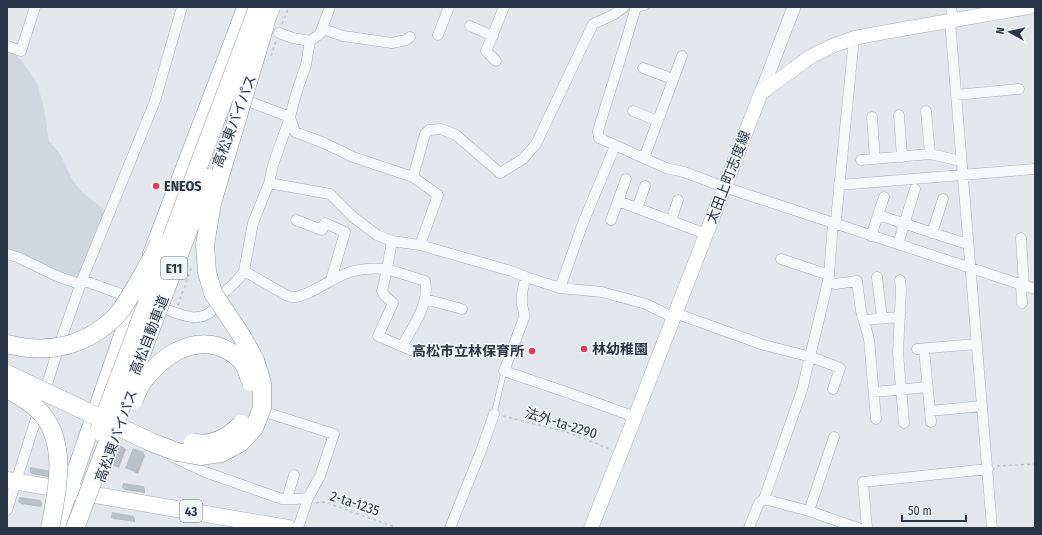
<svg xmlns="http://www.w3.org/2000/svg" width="1042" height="535" font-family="'Fira Sans Condensed','Noto Sans JP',sans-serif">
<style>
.built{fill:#d1d6df}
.shadow{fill:#0003}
.building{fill:#b9c1cb}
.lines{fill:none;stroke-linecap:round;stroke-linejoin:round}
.service-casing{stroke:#a7aeb7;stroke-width:6}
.minor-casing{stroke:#a7aeb7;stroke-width:11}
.tertiary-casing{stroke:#a7aeb7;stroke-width:14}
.secondary-casing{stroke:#a7aeb7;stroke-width:15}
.primary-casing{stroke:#a1acba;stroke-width:17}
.trunk-casing{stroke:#8895a5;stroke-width:18}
.path{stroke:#c0c5cb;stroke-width:1.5;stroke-dasharray:3 3;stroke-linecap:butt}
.service{stroke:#f6f8fa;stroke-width:5}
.minor{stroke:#f6f8fa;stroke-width:10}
.tertiary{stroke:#f6f8fa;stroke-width:13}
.secondary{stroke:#fff;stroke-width:14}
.primary{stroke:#fff;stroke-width:16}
.trunk{stroke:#fff;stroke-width:17}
.motorway-bridge-casing{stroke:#8895a5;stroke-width:19;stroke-linecap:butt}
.motorway-bridge{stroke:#fff;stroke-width:18}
.poi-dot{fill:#de3c5e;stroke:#f3f6f9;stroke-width:1.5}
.labels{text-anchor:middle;stroke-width:3;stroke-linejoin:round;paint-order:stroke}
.shield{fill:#f3f6f9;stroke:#656f7c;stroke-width:1}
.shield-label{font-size:13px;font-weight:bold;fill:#283547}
.street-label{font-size:14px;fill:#283547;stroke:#f3f6f9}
.poi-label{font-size:14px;font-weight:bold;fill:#283547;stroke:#f3f6f9;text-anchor:start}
</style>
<rect width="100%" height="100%" fill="#e3e7ec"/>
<!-- built -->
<path class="built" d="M7 51 14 53 20 59 29 71 37 83 44 108 49 141 60 154 73 181 82 192 107 212 78 279 7 252Z"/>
<!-- shadow -->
<path class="shadow" d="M119 446 126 449 119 468 113 465Z
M143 453 145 455 138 474 127 468Z
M31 473H53V478L32 474Z
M144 487 145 489V493L125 490 123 488Z
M40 501 42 503 41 507 21 504 19 502Z
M112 517H134L135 519V522L114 519Z"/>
<!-- building -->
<path class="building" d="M119 445 124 447 117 467 112 465Z
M133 448 144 452 136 472 125 468Z
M30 467 52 471 51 476 30 473Z
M123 483 144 486 143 491 122 488Z
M19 497 41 500 40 506 18 502Z
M112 512 134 516 133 521 111 518Z"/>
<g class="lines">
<!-- service casing -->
<g class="service-casing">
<path id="service" d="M635 10 646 7
M494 414 504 371"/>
</g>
<!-- minor casing -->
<g class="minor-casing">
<path id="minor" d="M636 7C624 49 610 90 598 131L599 138 666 168 684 172 724 187 1035 289
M951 7 953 20
M950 21 992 528
M470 26 493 36
M323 29 343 36 392 43 406 40 410 37
M279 33 293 38 310 41 320 34 330 7
M438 35 449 7
M7 46 21 51 35 7
M496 61 486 51 504 7
M643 68 673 79
M956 95 1019 89
M253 103 290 117 296 94 306 65 310 41
M633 111 658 121
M926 111 930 154
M899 115 902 157
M290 117 295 132 324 143 353 157 413 177
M872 117 875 159
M644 158 682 56
M861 160 930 154 961 161
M626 179 618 201 706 234
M269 183 330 194 353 217 377 235 392 241
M839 185 1035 169
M637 208 645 186
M878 215 967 244
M296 220 322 230 325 223 345 232 331 280
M611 220 618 201
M671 221 678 200
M932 233 943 199
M871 236 884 197
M1021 238 1024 286
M898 244 915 189
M420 245 438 195 413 177 425 134 429 130 441 129 456 135 500 173 523 159 536 144 593 24 613 15 624 7
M7 254 17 257 59 277 80 284
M781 259 829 275
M244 271 253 223 269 183 273 165 290 117
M526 277C523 286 521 295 522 305 523 310 525 313 524 318L504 371 569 393 635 417
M877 277 882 318
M82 280 132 298
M900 280 901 290 898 353 904 423
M828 281 835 284 857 281 861 311 869 339 876 419
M1021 285 1022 303
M560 288 583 223 615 146
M425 299 462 309
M155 305C173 311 197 326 213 310 218 305 219 299 223 294 230 286 238 282 244 271L286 295C288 296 290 297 292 297 305 299 335 276 350 272 361 269 376 268 387 269L392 241 420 245 511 271 526 277 560 288 602 292 646 304 674 318
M675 313 764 345 811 357 840 368 833 389
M864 320 900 317
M402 346C413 327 430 303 425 281L387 269 382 291 385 296 393 303 378 336 413 351
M917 349 976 344
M924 349 931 422
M874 392 928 387
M930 411 982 406
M268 413 334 434 320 476 308 498 298 528
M173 457 205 472 282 499H296L308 498
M287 499 294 475
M764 499 809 511 834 437
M7 510 62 337 82 280 155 101 182 7
M809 511 858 528
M450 528 481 451 494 414
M749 528 759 503 764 499 802 390 826 290 829 275 833 223 836 220 854 38
M867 528 863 482 988 469"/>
</g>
<!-- tertiary casing -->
<g class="tertiary-casing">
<path id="tertiary" d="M761 93 794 7"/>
</g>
<!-- secondary casing -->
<g class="secondary-casing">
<path id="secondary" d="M591 528 635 417 761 93 810 57 832 46 854 38 880 33 1029 7"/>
</g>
<!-- primary casing -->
<g class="primary-casing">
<path id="primary" d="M7 480 288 528"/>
</g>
<!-- trunk casing -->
<g class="trunk-casing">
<path id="trunk" d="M151 255 246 7
M56 528 137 293"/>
</g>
<!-- path -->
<path class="path" d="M282 24 289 7
M271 56 276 41
M178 305 192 266
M503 416 570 433 610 449
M997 466 1035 464
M316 503 324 502 398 528"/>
<!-- service -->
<use href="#service" class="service"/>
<!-- minor -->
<use href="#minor" class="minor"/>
<!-- tertiary -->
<use href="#tertiary" class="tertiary"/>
<!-- secondary -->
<use href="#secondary" class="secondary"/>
<!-- primary -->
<use href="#primary" class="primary"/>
<!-- trunk -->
<use href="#trunk" class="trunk"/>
<!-- motorway-bridge casing -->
<g class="motorway-bridge-casing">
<path id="motorway-bridge" d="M260 36 271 7
M7 344C48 355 87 346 117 315 127 303 134 289 142 276 148 265 154 255 159 243
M7 374 153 443 177 452 200 456 221 453 240 443 254 428 262 408V383L255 360 241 335 213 293 207 272 205 245 212 203 265 25
M7 389C19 396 34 404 42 414 68 445 57 493 50 528
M134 400C137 393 139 386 144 380 161 358 188 338 217 346 227 349 236 354 243 363 247 368 248 376 251 382
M99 431 257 10
M193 443C213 446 229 437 241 424
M75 528 208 178"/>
</g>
<!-- motorway-bridge -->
<use href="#motorway-bridge" class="motorway-bridge"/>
</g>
<!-- markers -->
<g class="poi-dot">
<circle cx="156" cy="186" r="4"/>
<circle cx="584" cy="349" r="4"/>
<circle cx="532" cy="351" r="4"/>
</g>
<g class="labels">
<!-- shield labels -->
<g class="shield">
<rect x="161" y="257" width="26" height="22" rx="3"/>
<rect x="180" y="500" width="22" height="22" rx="3"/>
</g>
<g class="shield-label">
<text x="174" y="273">E11</text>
<text x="191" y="516">43</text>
</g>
<!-- street labels -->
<g class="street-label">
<text transform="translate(234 121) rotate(-69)" y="5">高松東バイパス</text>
<text transform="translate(728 177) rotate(-69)" y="5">太田上町志度線</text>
<text transform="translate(149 335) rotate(-69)" y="5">高松自動車道</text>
<text transform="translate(561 423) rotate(17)" y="5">法外-ta-2290</text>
<text transform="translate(116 436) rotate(-70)" y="5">高松東バイパス</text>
<text transform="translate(355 503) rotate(18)" y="5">2-ta-1235</text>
</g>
<!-- poi labels -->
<g class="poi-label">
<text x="164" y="191">ENEOS</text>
<text x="592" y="354">林幼稚園</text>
<text x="524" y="356" text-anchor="end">高松市立林保育所</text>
</g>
</g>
<!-- border -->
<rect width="1042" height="535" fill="none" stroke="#283547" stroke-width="16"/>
<!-- north arrow -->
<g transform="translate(1010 32) rotate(278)" stroke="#f3f6f9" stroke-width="3" paint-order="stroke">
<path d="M0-3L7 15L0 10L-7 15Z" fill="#283547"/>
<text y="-6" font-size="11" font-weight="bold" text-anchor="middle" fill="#283547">N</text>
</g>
<!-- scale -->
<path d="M902 515v6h64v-6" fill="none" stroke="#283547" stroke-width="2"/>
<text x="908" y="515" font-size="12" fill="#283547" stroke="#f3f6f9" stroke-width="3" paint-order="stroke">50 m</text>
</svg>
